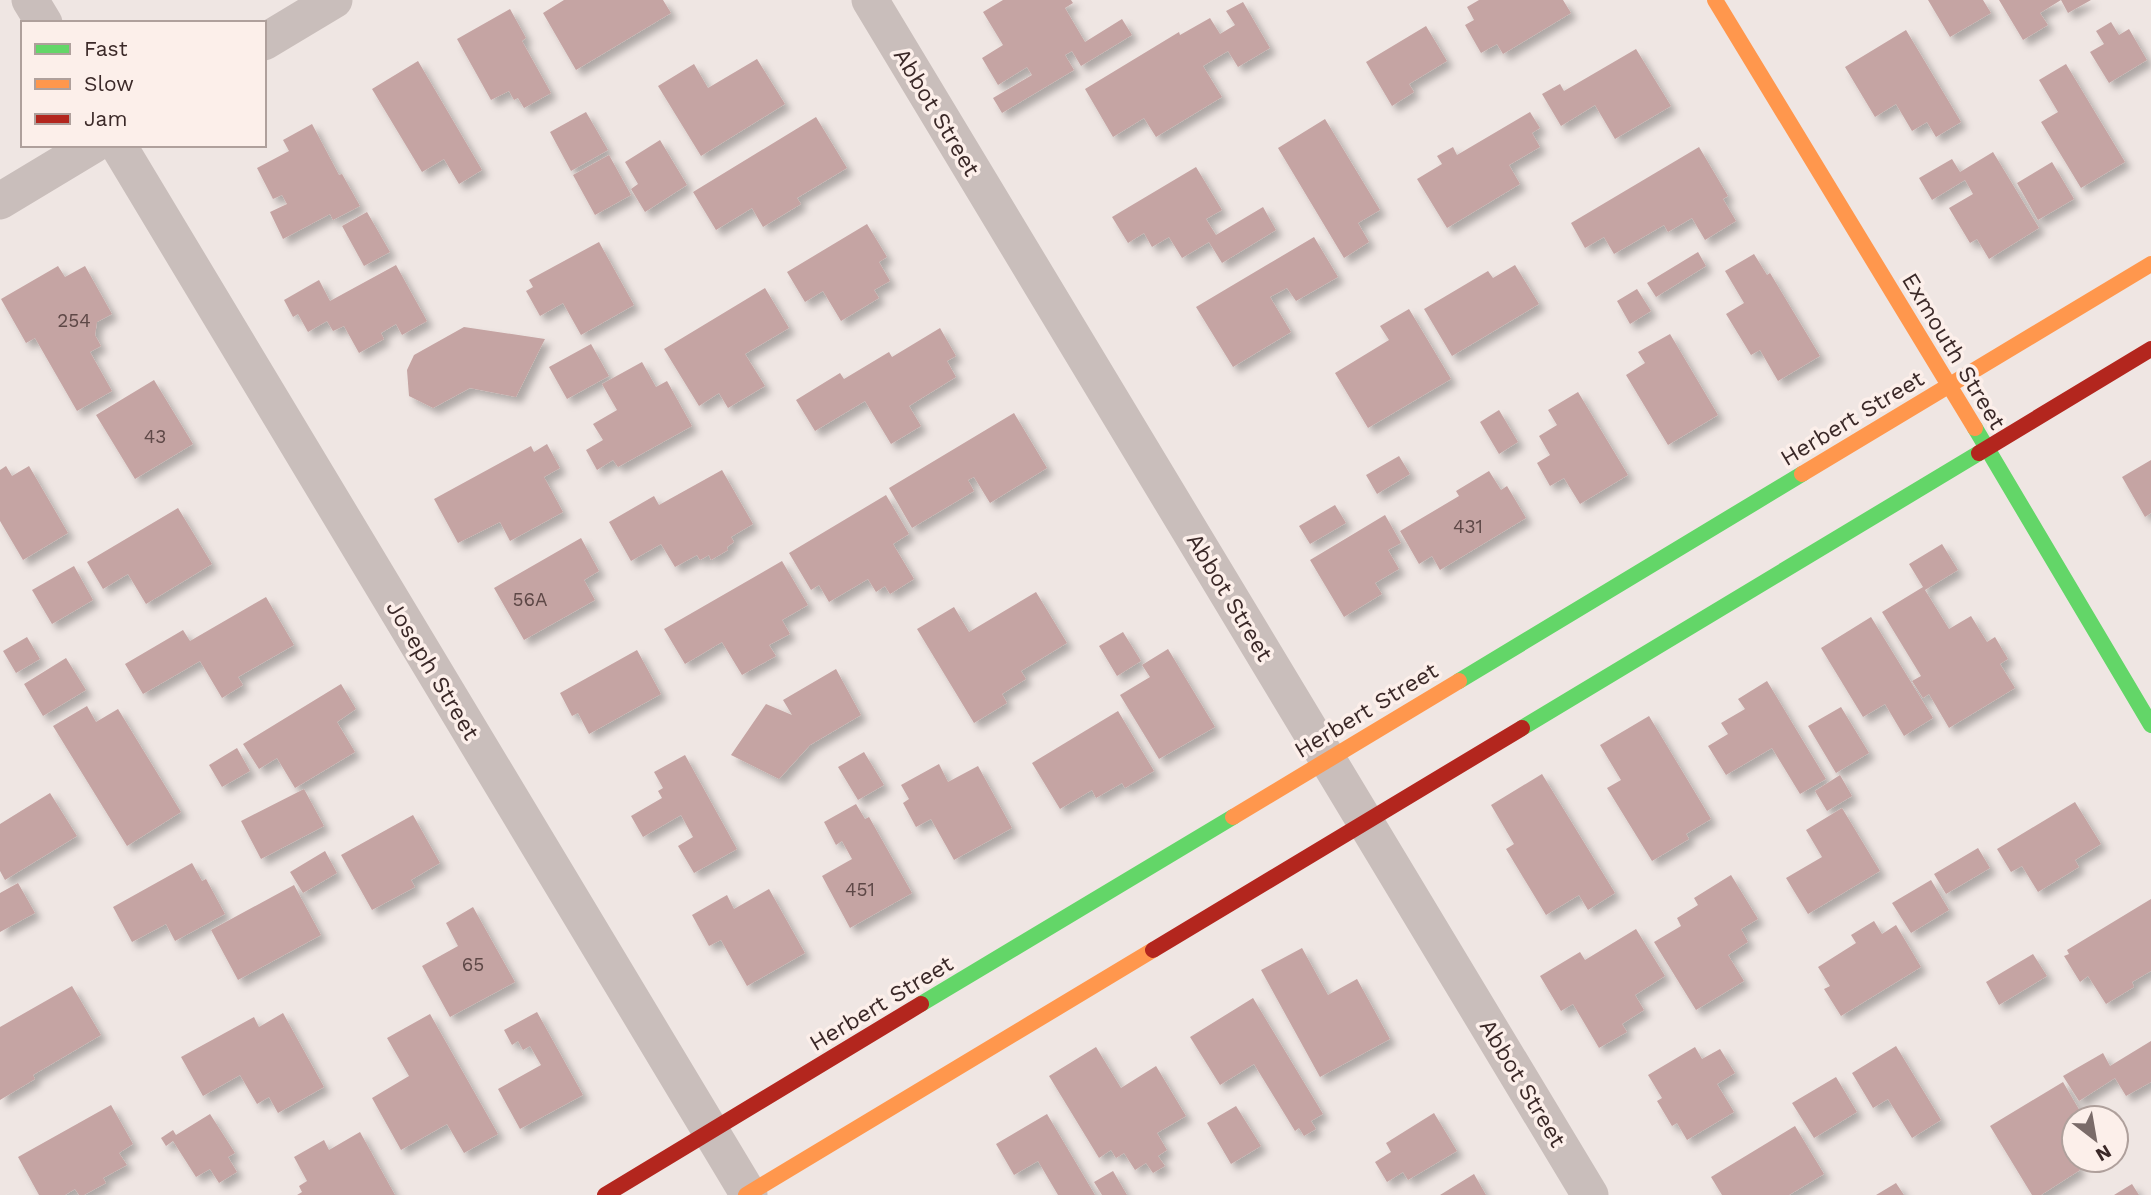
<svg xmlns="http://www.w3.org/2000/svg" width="2151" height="1195" font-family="'Work Sans',sans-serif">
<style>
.building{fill:#c5a4a3;filter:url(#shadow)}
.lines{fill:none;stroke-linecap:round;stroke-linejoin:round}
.street{stroke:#c9bebb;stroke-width:37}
.fast{stroke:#63d668;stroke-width:16}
.slow{stroke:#ff974d;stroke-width:16}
.jam{stroke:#b3261e;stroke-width:16}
.labels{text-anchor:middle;stroke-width:7;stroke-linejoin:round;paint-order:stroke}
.number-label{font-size:19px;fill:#5e4847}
.street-label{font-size:23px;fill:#3b2928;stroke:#fcefea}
</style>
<defs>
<filter id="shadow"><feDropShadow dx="6" dy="6" stdDeviation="3.5" flood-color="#0004"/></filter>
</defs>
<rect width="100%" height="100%" fill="#efe6e3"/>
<!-- building -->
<path class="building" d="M564 0H663L671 13 576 70 543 13Z
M1003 0H1071L1073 3 1065 8 1085 42 1122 19 1132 35 1081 66 1072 51 1065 55 1074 70 1002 113 993 98 1032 75 1027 67 998 85 982 58 1003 45 983 12Z
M1479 0H1563L1571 13 1503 54 1497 44 1481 53 1465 25 1474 20 1467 7Z
M1928 0H1983L1991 13 1950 37Z
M1999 0H2091L2068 13 2061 0 2040 13 2048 25 2023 40Z
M1243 2 1270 48 1238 67 1228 51 1203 66 1222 97 1156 137 1144 118 1113 137 1085 89 1179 32 1180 35 1210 18 1220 34 1235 25 1226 11Z
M510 9 526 38 522 41 551 93 524 108 518 98 514 100 509 91 491 100 457 39Z
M2111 22 2119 35 2129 29 2147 60 2109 83 2090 52 2104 44 2096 31Z
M1426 26 1447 61 1409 84 1414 92 1392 106 1366 62Z
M1906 30 1961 122 1936 137 1927 122 1912 131 1896 104 1875 117 1845 67Z
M1636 49 1671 106 1615 139 1595 105 1561 126 1542 94 1560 84 1564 91Z
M757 59 785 104 701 156 658 86 694 64 708 88Z
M418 61 482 170 459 184 444 159 422 172 372 89Z
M2066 64 2125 162 2081 188 2041 122 2058 112 2039 80Z
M586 112 608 150 571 171 550 132Z
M1530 112 1540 128 1532 133 1540 147 1509 165 1520 184 1447 228 1417 179 1442 164 1437 156 1453 147 1457 155Z
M816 117 847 168 797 198 801 204 763 227 752 208 716 230 693 192Z
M1325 119 1380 210 1358 223 1369 242 1344 258 1278 148Z
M312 124 339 175 342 174 360 206 333 220 330 214 283 239 270 212 287 204 282 195 273 199 257 168 289 151 283 140Z
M660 140 687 185 645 212 631 189 638 184 625 162Z
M1699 147 1728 196 1723 199 1736 221 1705 240 1692 218 1668 232 1664 225 1614 254 1604 237 1585 248 1571 223Z
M1993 152 2039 228 1989 259 1977 239 1970 243 1949 208 1973 194 1965 180 1932 200 1919 178 1952 159 1960 172Z
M609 155 631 195 595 215 573 175Z
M2052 162 2074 199 2038 220 2017 183Z
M1196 167 1222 210 1206 219 1216 235 1263 207 1276 230 1222 263 1209 242 1182 258 1169 237 1152 247 1144 233 1128 243 1112 217Z
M367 212 390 252 364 266 342 226Z
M867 224 887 257 879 262 890 281 874 290 879 298 841 321 823 291 805 302 787 272Z
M1314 237 1338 277 1296 301 1287 288 1270 297 1291 332 1233 367 1196 307Z
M599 242 634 305 581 335 563 303 540 316 526 291 533 287 529 280Z
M1698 252 1706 266 1656 297 1647 283Z
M1754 254 1767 275 1770 273 1820 356 1778 381 1760 350 1751 355 1726 314 1744 303 1725 271Z
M396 265 427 321 402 335 396 324 381 333 384 339 359 353 344 326 333 331 327 321 308 332 298 314 293 317 284 300 319 280 330 301Z
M1515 265 1539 304 1452 356 1424 309 1488 271 1493 278Z
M58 266 65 277 85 266 112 314 97 322 95 335 101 346 90 352 112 391 77 411 35 338 26 343 1 299Z
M765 288 789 328 745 354 765 386 728 408 719 393 699 406 664 349Z
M1637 289 1651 311 1630 324 1617 301Z
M1409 309 1451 379 1368 428 1335 373 1389 340 1380 326Z
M464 327 545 339 516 397 470 388 433 408 409 396 407 370 414 355Z
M940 328 956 356 947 361 956 377 909 406 921 426 891 444 865 401 815 431 796 400 840 373 844 379 889 352 892 357Z
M1670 334 1718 415 1668 445 1626 375 1645 363 1638 352Z
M591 344 609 376 567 399 549 367Z
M642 362 656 387 667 381 692 426 618 467 613 460 597 470 586 450 603 440 593 424 617 410 602 384Z
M154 380 193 444 135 479 96 415Z
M1578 392 1628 475 1580 504 1564 478 1550 486 1537 463 1550 455 1539 436 1557 425 1548 410Z
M1499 410 1518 442 1499 454 1480 422Z
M1014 413 1047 468 990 503 974 477 968 480 974 491 912 528 889 488Z
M547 444 560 468 544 477 563 512 510 541 500 522 458 543 434 499 531 446 534 452Z
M1399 456 1410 474 1377 494 1366 475Z
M2151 460V513L2145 517 2122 477Z
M6 466 12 476 29 466 68 533 23 560 0 521V470Z
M722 470 753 524 731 537 734 542 727 547 728 550 711 560 709 555 700 560 697 555 675 567 661 544 631 561 609 522 654 496 659 505Z
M1489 471 1501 490 1507 486 1526 518 1440 570 1432 556 1419 564 1400 531 1459 496 1456 491Z
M886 495 909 534 893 544 914 579 890 594 885 586 876 592 868 579 829 602 819 585 811 590 789 553Z
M1335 505 1346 523 1310 544 1299 526Z
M178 508 212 564 146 604 128 574 103 589 87 562Z
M1385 515 1401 543 1388 550 1399 569 1375 583 1382 594 1344 617 1310 560Z
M581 538 599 571 584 580 595 600 524 640 494 588Z
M1942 544 1958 570 1925 590 1949 629 1971 616 1987 642 1995 637 2008 659 2000 664 2015 688 1949 728 1929 694 1923 698 1912 681 1921 676 1882 612 1923 587 1909 564Z
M782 561 808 605 782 620 790 634 769 645 776 656 742 675 722 642 685 664 664 629Z
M74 566 93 600 52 624 32 590Z
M1036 592 1067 643 1021 671 1026 679 1002 694 1007 703 974 723 917 629 954 607 969 632Z
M266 597 294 645 238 677 243 685 222 698 200 661 143 694 125 664 183 630 190 641Z
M1871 617 1933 718 1904 736 1885 704 1863 717 1821 648Z
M1123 632 1141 661 1117 676 1099 646Z
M27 637 40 659 16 673 3 651Z
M1168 649 1215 727 1159 759 1120 695 1150 677 1142 665Z
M637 650 661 694 589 734 578 713 572 716 560 693Z
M66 658 86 690 43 716 24 684Z
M836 669 861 715 810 745 779 779 731 755 766 704 792 715 783 700Z
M1767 681 1826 779 1800 794 1772 748 1726 775 1708 746 1728 734 1721 723 1745 709 1738 699Z
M341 684 356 709 337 722 355 752 295 788 277 758 259 769 243 744Z
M87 706 96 722 118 709 181 812 127 846 53 726Z
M1841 707 1869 753 1836 773 1808 726Z
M1118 711 1154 771 1125 788 1122 783 1096 798 1092 790 1060 809 1032 763Z
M1649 716 1711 819 1686 834 1689 839 1652 861 1607 788 1621 780 1600 745Z
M237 748 250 771 222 787 209 765Z
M864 752 884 785 858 800 838 767Z
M685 755 737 849 694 873 678 846 693 837 681 815 643 837 631 816 662 798 658 791 663 788 654 772Z
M939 764 948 782 978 766 1012 828 954 860 931 819 916 827 903 803 909 799 901 785Z
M1542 774 1615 893 1588 910 1579 895 1546 915 1506 849 1514 844 1491 805Z
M1840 775 1852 796 1827 811 1815 791Z
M304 789 324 826 261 859 241 821Z
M50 793 77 836 5 880 0 871V824Z
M2075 802 2101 844 2075 860 2079 867 2038 892 2022 866 2011 872 1997 849Z
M856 804 865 819 869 817 912 893 850 928 822 876 852 859 842 841 836 845 824 822Z
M1842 808 1880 871 1808 914 1786 878 1822 857 1806 830Z
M413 815 440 863 411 880 415 887 372 910 341 855Z
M1978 848 1990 868 1946 894 1934 874Z
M325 851 337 873 303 893 290 872Z
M192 863 202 881 206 879 225 914 175 941 166 924 132 942 113 907Z
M1731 875 1758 919 1741 929 1748 942 1728 955 1744 981 1696 1010 1654 942 1681 926 1677 918 1698 905 1694 898Z
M1931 880 1949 910 1911 933 1892 903Z
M18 883 35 913 0 932V893Z
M294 885 321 935 238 980 211 930Z
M769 889 805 953 747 986 721 940 709 946 692 915 727 895 734 909Z
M2151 899V971L2132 982 2134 987 2106 1004 2088 976 2080 982 2064 956 2069 954 2067 950Z
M473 907 515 982 450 1017 422 966 458 946 446 923Z
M1874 921 1882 934 1896 925 1921 967 1841 1016 1824 989 1830 986 1818 967 1856 943 1851 935Z
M1636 929 1665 976 1635 995 1644 1010 1622 1024 1627 1032 1599 1048 1573 1004 1561 1011 1540 976 1580 952 1585 960Z
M1302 948 1328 995 1357 979 1390 1039 1320 1077 1261 970Z
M2033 954 2047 976 1999 1005 1986 982Z
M72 986 101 1035 33 1075 35 1079 0 1100V1027Z
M1253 998 1323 1114 1311 1121 1316 1129 1304 1136 1299 1128 1295 1131 1254 1064 1220 1085 1190 1037Z
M537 1012 583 1095 520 1129 498 1089 541 1065 530 1046 523 1050 518 1041 512 1045 504 1030Z
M283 1013 324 1087 278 1113 269 1097 257 1104 240 1075 203 1096 181 1057 254 1017 259 1027Z
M430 1014 498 1134 464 1153 447 1124 401 1150 372 1098 409 1076 387 1038Z
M2151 1041V1082L2126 1096 2115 1078 2079 1101 2063 1076 2103 1053 2110 1066Z
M1896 1046 1941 1120 1912 1138 1888 1099 1873 1108 1852 1073Z
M1096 1047 1121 1088 1156 1066 1186 1116 1157 1133 1167 1150 1158 1156 1165 1166 1153 1173 1146 1163 1135 1170 1124 1153 1116 1158 1111 1150 1099 1158 1049 1076Z
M1695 1047 1702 1059 1720 1049 1735 1073 1717 1084 1734 1112 1687 1140 1677 1123 1672 1126 1657 1101 1662 1098 1648 1075Z
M1836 1077 1857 1112 1814 1138 1792 1103Z
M2063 1082 2084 1118H2074V1127L2066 1132 2074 1144 2067 1148 2080 1170 2041 1195H2032L1990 1126Z
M111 1105 133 1144 119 1153 127 1165 103 1178 106 1183 84 1195H79L75 1189 65 1195H39L18 1157Z
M1236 1106 1261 1146 1231 1164 1207 1123Z
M1434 1113 1457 1151 1408 1180 1403 1172 1387 1182 1375 1162 1391 1152 1386 1143Z
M210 1114 235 1153 228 1157 237 1172 219 1183 210 1169 196 1177 173 1141 166 1146 161 1138 173 1130 176 1135Z
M1047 1114 1095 1195H1058L1038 1161 1014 1175 996 1144Z
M1795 1126 1824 1174 1789 1195H1722L1711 1177Z
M360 1132 395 1195H297L302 1192 299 1186 307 1181 294 1157 324 1140 329 1150Z
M1113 1171 1127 1195H1102L1094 1182Z
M1474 1174 1486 1195H1440Z
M1896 1183 1904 1195H1876Z
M2132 1184 2139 1195H2114L2127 1187Z"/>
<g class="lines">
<!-- street -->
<path class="street" d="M30 0 44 23
M870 0 1590 1195
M264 42 334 0
M118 145 749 1195
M0 201 93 145"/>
<!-- fast -->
<path class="fast" d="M1975 428 2151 725
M1459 681 1802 474
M1522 728 1979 453
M921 1004 1233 817"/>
<!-- slow -->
<path class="slow" d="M1715 0 1975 428
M1802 474 2151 264
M1233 817 1459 681
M746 1195 1153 950"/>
<!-- jam -->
<path class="jam" d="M1979 453 2151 349
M1153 950 1522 728
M605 1195 921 1004"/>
</g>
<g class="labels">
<!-- number labels -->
<g class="number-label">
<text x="74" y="327">254</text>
<text x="155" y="443">43</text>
<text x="1468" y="533">431</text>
<text x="530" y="606">56A</text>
<text x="860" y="896">451</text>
<text x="473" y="971">65</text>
</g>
<!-- street labels -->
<g class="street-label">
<text transform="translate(937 112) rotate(59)" y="8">Abbot Street</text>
<text transform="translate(1954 351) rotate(59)" y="8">Exmouth Street</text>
<text transform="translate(1852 418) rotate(-31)" y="8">Herbert Street</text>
<text transform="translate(1230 597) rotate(59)" y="8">Abbot Street</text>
<text transform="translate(433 670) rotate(59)" y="8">Joseph Street</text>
<text transform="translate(1366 710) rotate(-31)" y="8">Herbert Street</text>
<text transform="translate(881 1003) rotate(-31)" y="8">Herbert Street</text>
<text transform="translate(1523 1083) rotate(59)" y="8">Abbot Street</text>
</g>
</g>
<!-- legend -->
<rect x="21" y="21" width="245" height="126" fill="#fcefea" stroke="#afa09c" stroke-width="2"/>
<rect x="35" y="44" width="35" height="10" fill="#63d668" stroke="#afa09c" stroke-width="2"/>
<text x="84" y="56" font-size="21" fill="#3b2928">Fast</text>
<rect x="35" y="79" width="35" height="10" fill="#ff974d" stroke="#afa09c" stroke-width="2"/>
<text x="84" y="91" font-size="21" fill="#3b2928">Slow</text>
<rect x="35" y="114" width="35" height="10" fill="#b3261e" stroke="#afa09c" stroke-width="2"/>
<text x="84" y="126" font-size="21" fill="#3b2928">Jam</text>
<!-- north arrow -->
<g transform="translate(2095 1139) rotate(149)"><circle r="33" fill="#fcefea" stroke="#afa09c" stroke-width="2"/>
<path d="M0-5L12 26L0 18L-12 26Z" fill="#7a6b69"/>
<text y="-10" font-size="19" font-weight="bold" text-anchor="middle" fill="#3b2928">N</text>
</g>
</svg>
